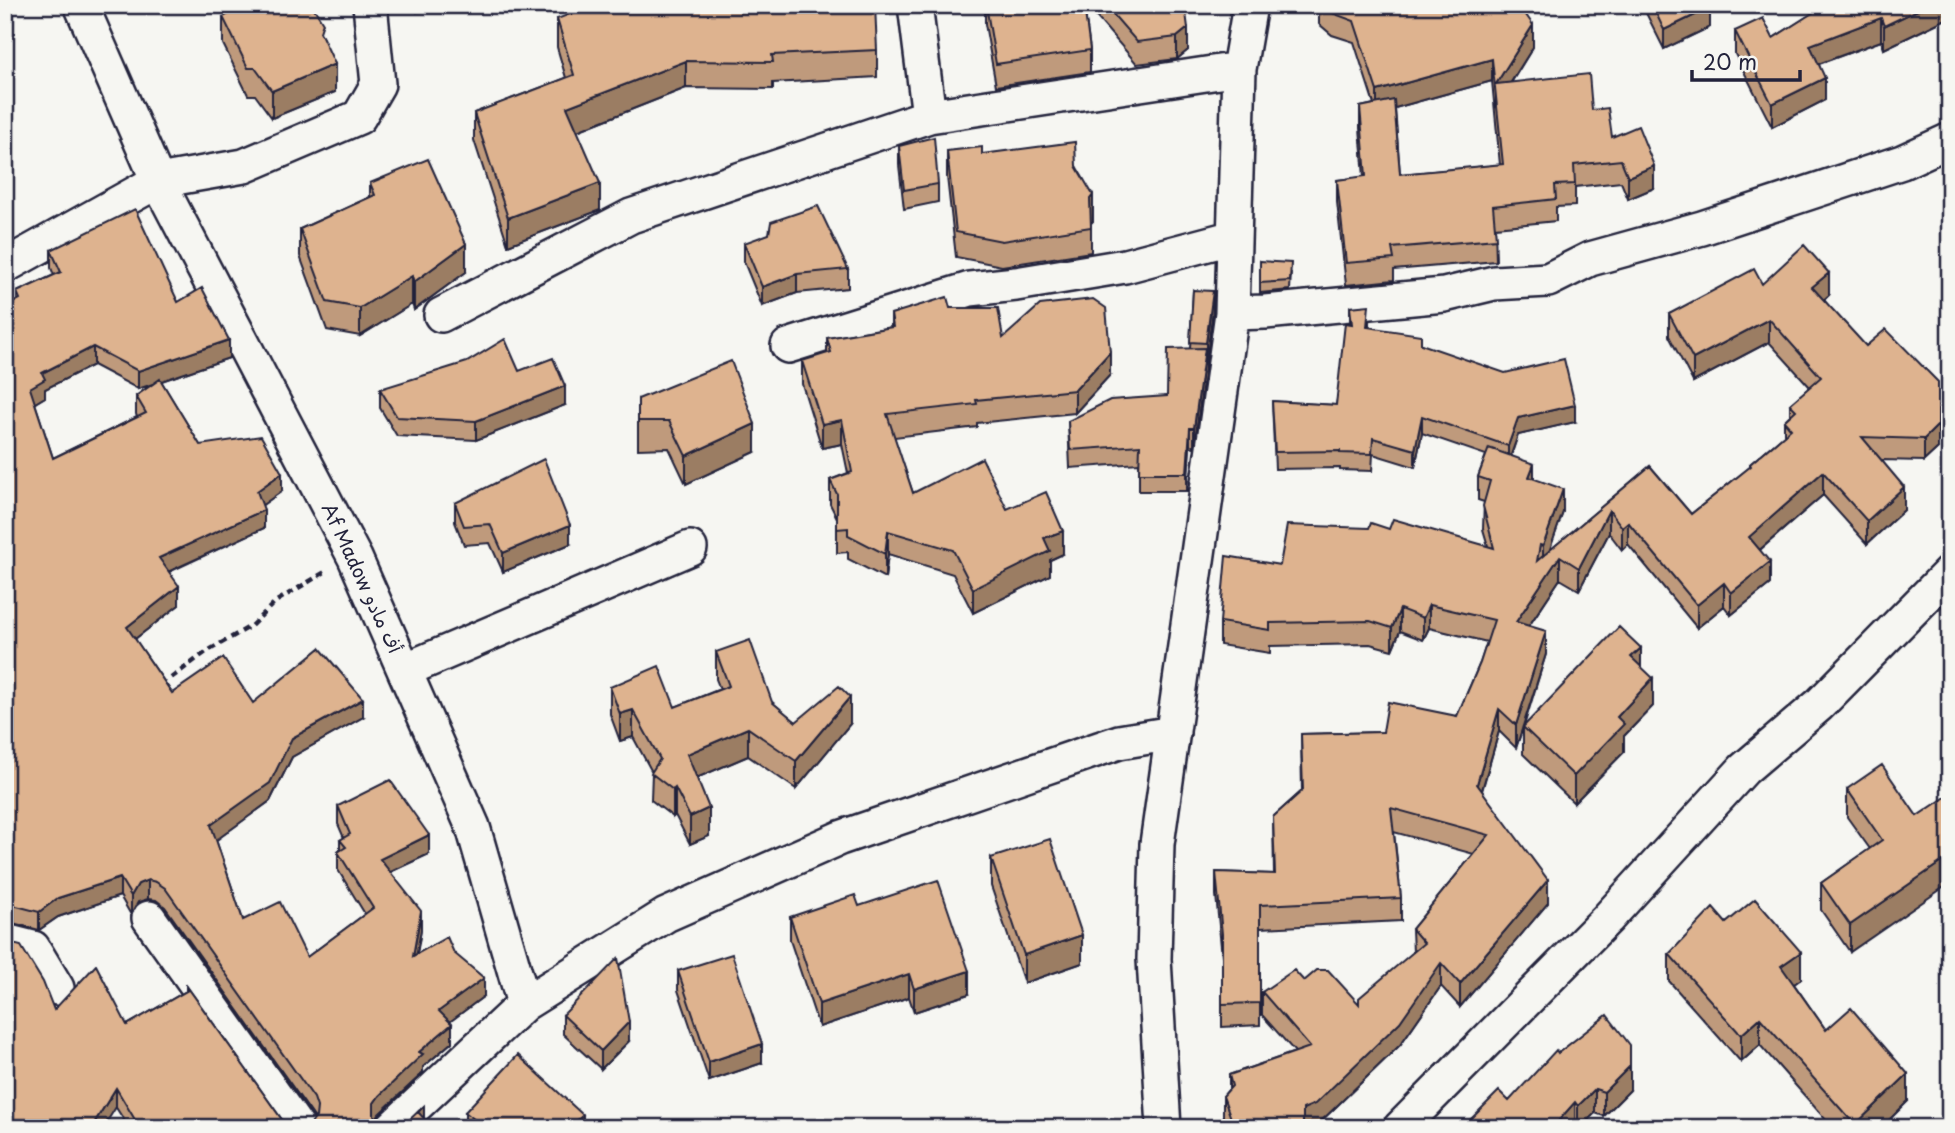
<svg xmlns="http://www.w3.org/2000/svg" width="1955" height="1133" font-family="'Playpen Sans','Playpen Sans Arabic',sans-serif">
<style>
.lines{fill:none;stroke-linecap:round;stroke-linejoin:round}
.minor-casing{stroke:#22223b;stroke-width:38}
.path{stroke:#22223b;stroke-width:4.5;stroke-dasharray:7 5;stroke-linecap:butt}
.minor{stroke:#f6f6f2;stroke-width:33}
.wall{fill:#bf9a7b;stroke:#22223b;stroke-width:2;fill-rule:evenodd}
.shaded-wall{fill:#9b7d64;stroke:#22223b;stroke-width:2}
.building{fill:#deb38f;stroke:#22223b;stroke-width:2}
.labels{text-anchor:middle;stroke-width:5;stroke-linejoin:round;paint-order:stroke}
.street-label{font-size:19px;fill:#22223b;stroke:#f6f6f2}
</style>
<rect width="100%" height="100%" fill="#f6f6f2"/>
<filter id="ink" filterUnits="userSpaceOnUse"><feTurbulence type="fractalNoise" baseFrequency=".0143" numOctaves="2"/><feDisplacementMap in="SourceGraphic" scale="14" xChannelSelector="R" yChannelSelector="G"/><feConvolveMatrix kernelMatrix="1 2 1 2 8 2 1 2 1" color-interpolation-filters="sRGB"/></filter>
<g filter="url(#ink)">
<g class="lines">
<!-- minor casing -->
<g class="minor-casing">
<path id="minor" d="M81 5 158 181 355 558 473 827 524 1004
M915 5 929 116 1239 69
M5 266 158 181 244 166 359 117 378 84 370 5
M1232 313 1265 312 1444 295 1494 283 1548 280 1590 259 1702 228 1902 162 1950 140
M441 315 631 216 929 116
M788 346 970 289 1016 284 1125 266 1234 237
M405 670 690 548
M149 918 298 1128
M5 941 33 948 57 988
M392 1128 524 1004 666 915 840 838 1119 742 1173 733
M1164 1128 1154 959 1157 844 1232 313 1239 69 1250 5
M1400 1128 1607 919 1744 769 1819 705 1950 572"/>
</g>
<!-- path -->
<path class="path" d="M171 678 206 652 251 626 275 602 325 572"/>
<!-- minor -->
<use href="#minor" class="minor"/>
</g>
<!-- wall -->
<path class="wall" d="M416 5H465L417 12Z
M985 5H1084L1090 50V72L996 86 985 24Z
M1086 5H1185L1188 50 1177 59 1137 64Z
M1319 5H1519L1533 47 1511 83 1592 110 1612 137 1654 188 1628 199 1621 182 1575 187V206L1556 207V221L1495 227 1496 261 1394 270V280L1346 285 1337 202V180L1364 177 1360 128V107L1374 104 1354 42 1332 35 1319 24ZM1492 81 1500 165 1400 174 1395 108Z
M1642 5H1709L1710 27 1664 49Z
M1820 5H1950V17L1884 49 1881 41 1819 64 1825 100 1772 127 1735 54V31L1773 38 1821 8Z
M223 17 323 38 335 92 272 118 255 95H248L223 44Z
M557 19 877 50V77L773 83V89L686 88 577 131 600 210 508 245 474 140V113L566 78 557 47Z
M899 146 938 184V202L904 209 899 165Z
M947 151 982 154 1076 166 1093 221 1091 223V252L1002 266 956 257 947 177Z
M370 183 466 272 414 310 412 304 360 336 327 330 300 256V229L370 197Z
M744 243 848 269V288L797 293 762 306 744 262Z
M51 250 178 302 229 358 161 381 200 445 282 491 262 505 264 528 169 572 179 605 135 639 172 693 363 717 292 757 270 801 216 840 243 920 307 957 365 914 338 870V852L340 850V840L344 838 338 824V806L429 854 390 872 421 930 417 954 454 953 484 996 449 1022 452 1042 423 1067V1073L379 1114 376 1119 310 1125 314 1119V1117L165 907 156 900 148 899 138 902 131 915 120 896 58 917 39 930 9 922H5V307L17 301V292L54 275 51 268ZM93 365 138 389 152 384 136 396V414L137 417 53 458 35 403 45 397V389Z
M1260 261 1291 273 1290 290 1260 293Z
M1762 284 1829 295 1824 300 1938 448 1924 461 1882 460 1904 510 1867 544 1823 495 1760 550 1770 584 1731 615 1724 606 1697 628 1628 544 1622 550 1609 533 1579 590 1560 579 1529 626 1546 654 1524 726 1641 667 1653 706 1624 736V752L1574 803 1523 754V728L1516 748 1499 731 1482 791 1548 903 1460 1007 1441 986 1400 1045 1315 1127 1312 1128H1224L1225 1126 1223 1119V1096L1229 1089V1075L1295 1052 1262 1015V992L1304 981 1359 1004 1413 953 1412 929 1474 854 1394 832 1401 898V921L1260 928V1025L1222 1027V957L1216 895V872L1274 874 1273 817 1302 791 1301 734 1383 732 1457 716 1480 663 1487 642 1429 628 1423 640 1400 631 1392 650 1370 644 1270 646V653L1220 645V622L1280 565 1389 529 1488 546 1483 529 1484 502 1478 500V477L1486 455 1422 433 1415 467 1373 454 1372 471 1340 470V468L1275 469 1272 401 1336 405 1350 324V307L1369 321V327L1421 344 1575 422 1518 435 1511 456 1534 479 1563 512 1549 551 1650 466 1691 514 1750 467V464L1784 435V421L1790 415V404L1810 387 1769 342 1693 382 1669 336V314Z
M1193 290 1213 310 1194 447 1190 446 1187 491H1139V463L1070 468 1068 421 1167 396 1190 349Z
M950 308 1003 338 1110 375 1075 413 977 423V427L894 437 913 493 1007 509 1063 554 1050 560V575L973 613 953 574 888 554 885 578 848 559V552L837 553V518L830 504V480L848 473 842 444 822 448 802 384V361L827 354V338L891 327V314Z
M519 371 565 405 476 440 397 436 380 408V389Z
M638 399 755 452 686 484 669 448 638 449Z
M455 503 570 544 503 572 490 543 464 545 455 522Z
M716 652 772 702 796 722 850 724 796 789 748 756 696 778 709 836 690 844 675 815 673 817 651 800 652 772 633 737 620 741 610 714V687L675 707 720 689 716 679Z
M1847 789 1917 816 1850 952 1821 910V883L1870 849 1847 817Z
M991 858 1082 963 1024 983 991 886Z
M859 906 969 994 914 1012 909 997 819 1027 790 940V917Z
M1669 954 1801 979 1794 984 1826 1030 1908 1101 1881 1128H1833L1760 1045 1741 1062 1669 981Z
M678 971 762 1063 709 1081 678 990Z
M186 985 283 1121 291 1127 294 1128H129L54 1010 127 1025 186 991Z
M563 1015 629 1041 601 1069 563 1034Z
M1558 1053 1630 1090 1604 1116 1595 1113 1580 1128H1576L1575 1126Z
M465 1112 583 1128H465Z"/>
<!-- shaded-wall -->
<path class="shaded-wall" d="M1928 5H1950V17L1884 49V26Z
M1710 8V27L1664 49V30Z
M1881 18V41L1810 67V45Z
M1533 25V47L1496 106V84Z
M1188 28V50L1177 59V37Z
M1492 59V81L1377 113V91Z
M686 61V88L567 135V107Z
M335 64V92L272 118V91Z
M1825 78V100L1772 127V104Z
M1654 166V188L1628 199V177Z
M600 183V210L508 245V218Z
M1093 195V221L1090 224V199Z
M466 244V272L414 310V282Z
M1829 273V295L1812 310V287Z
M797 274V293L762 306V287Z
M412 276V304L360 336V308Z
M1213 291V310L1206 362V343Z
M1769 319V342L1693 382V359Z
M229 340V358L138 389V371Z
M93 347V365L45 389V397L30 406V388L42 373Z
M1205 348V367L1194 447V428Z
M1110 352V375L1075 413V390Z
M565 386V405L476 440V421Z
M1575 405V422L1518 435 1508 463V446L1518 418Z
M1422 416V433L1415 467V450Z
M842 420V444L822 448V424Z
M755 424V452L686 484V456Z
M1938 425V448L1924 461V439Z
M1190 428V446L1187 491V473Z
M1534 464V487L1529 477Z
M1823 472V495L1749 559V537Z
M282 473V491L257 509V491Z
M1904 487V510L1867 544V521Z
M1563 489V512L1543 569V546Z
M264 510V528L159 576V558Z
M1609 510V533L1579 590V568Z
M1628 522V544L1622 550V527Z
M570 525V544L503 572V553Z
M888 531V554L885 578V554Z
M1063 531V554L1050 560V575L973 613V589L1044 538Z
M1560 556V579L1516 645V622Z
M1770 562V584L1731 615V593Z
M1724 583V606L1697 628V605Z
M179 586V605L127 645V627Z
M1429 605V628L1423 640V618Z
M1400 609V631L1392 650V628Z
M1546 631V654L1516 748V725Z
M1641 648V675L1631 657Z
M1653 678V706L1624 736V752L1574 803V776L1617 717Z
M850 697V724L796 789V761Z
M363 699V717L292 757 270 801 211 844V825L292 738Z
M1499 709V731L1477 807V784Z
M633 710V737L620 741V714Z
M748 728V756L687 782V754Z
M675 788V815L673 817V790Z
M709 808V836L690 844V817Z
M429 835V854L380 877V859Z
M1950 856V883L1850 952V925Z
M120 878V896L58 917 39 930V912L58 898Z
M148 880V899L138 902 131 915V896L138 884Z
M1548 880V903L1460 1007V984Z
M421 911V930L413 974V956Z
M1082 935V963L1024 983V955Z
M1801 952V979L1781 993V966Z
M1441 963V986L1400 1045 1315 1127 1303 1128V1109Z
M969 971V994L914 1012V989Z
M909 974V997L819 1027V1004Z
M484 978V996L439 1030V1011Z
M1760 1018V1045L1741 1062V1035Z
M629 1022V1041L601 1069V1051Z
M452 1024V1042L423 1067V1073L379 1114 374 1122V1103L379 1096 419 1052Z
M762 1044V1063L709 1081V1062Z
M1630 1066V1090L1604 1116V1092Z
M1908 1074V1101L1881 1128H1855V1125Z
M116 1088V1107L103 1128H91Z
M1595 1089V1113L1580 1128H1578V1106Z
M1575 1102V1126L1573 1128H1552Z
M424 1106V1124L418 1112Z
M583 1115V1128H569Z"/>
<!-- building -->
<path class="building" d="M246 5H312L323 23 320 32 335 64 272 91 255 68H248L223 17Z
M593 5H875L877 50 772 55 773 62 686 61 567 107 600 183 508 218 474 113 574 75 557 19Z
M986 5H1084L1090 50 996 64Z
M1105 5H1185L1188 28 1177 37 1137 42Z
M1323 5H1519L1533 25 1496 84 1589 74 1592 110 1608 108 1612 137 1638 126 1654 166 1628 177 1621 160 1574 165 1575 184 1555 185 1556 199 1493 206 1496 239 1392 248 1394 259 1346 263 1337 180 1366 176 1360 107 1394 100 1400 174 1503 164 1492 59 1377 91 1354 21 1332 13Z
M1652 5H1709L1710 8 1664 30Z
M1825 5H1928L1884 26 1881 18 1810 45 1825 78 1772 104 1735 31 1763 18 1773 38Z
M934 137 938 184 904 190 899 146Z
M1075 142 1076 166 1093 195 1090 199 1091 227 1002 241 956 232 947 151 982 147V154Z
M428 159 466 244 414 282 412 276 360 308 327 302 300 229 375 195 370 183Z
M818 206 848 269 797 274 762 287 744 243 769 234 771 222Z
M135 209 178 302 202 288 229 340 138 371 93 347 42 373 45 379 30 388 53 458 146 413 136 396 160 379 200 445 261 436 282 473 257 491 264 510 159 558 179 586 127 627 172 693 223 658 253 703 320 648 363 699 292 738 270 783 211 825 243 920 280 902 307 957 373 908 338 852 346 847 340 840 350 834 338 806 390 780 429 835 380 859 421 911 413 956 447 937 454 953 484 978 439 1011 452 1024 419 1052 423 1054 379 1096 374 1103V1115L378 1122 387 1128H302L310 1125 316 1117 317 1107 314 1098 165 888 156 882 148 880 138 884 131 896 120 878 58 898 39 912 9 904H5V321L9 320 5 314V307L20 299 17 292 61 272 51 250Z
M1804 245 1829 273 1812 287 1866 346 1886 329 1938 382V425L1924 439 1862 437 1904 487 1867 521 1823 472 1749 537 1770 562 1731 593 1724 583 1697 605 1628 522 1622 527 1609 510 1579 568 1560 556 1516 622 1546 631 1516 725 1499 709 1477 784 1548 880 1460 984 1441 963 1400 1022 1315 1104 1303 1109V1128H1225L1224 1126 1233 1124 1223 1096 1232 1086 1229 1075 1310 1047 1262 992 1294 970 1304 981 1317 970H1328L1359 1004V998L1424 943 1412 929 1489 835 1391 808 1401 898 1260 905V1003L1222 1004V934L1216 872 1275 874 1273 817 1303 790 1301 734 1383 732 1388 702 1457 716 1480 663 1494 620 1429 605 1423 618 1400 609 1392 628 1370 621 1270 623V630L1220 622 1226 556 1280 565 1287 525 1369 528 1371 523 1389 529 1393 519 1494 548 1483 506 1490 481 1478 477 1489 448 1534 464 1529 477 1563 489 1543 546 1540 545 1537 561 1650 466 1691 514 1751 466 1750 464 1791 429 1784 421 1796 410 1790 404 1821 377 1769 319 1693 359 1669 314 1754 269 1762 284Z
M1260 261 1291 263 1290 281 1260 283Z
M1193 290 1213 291 1206 343 1190 342Z
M947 297 950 308H998L1003 338 1040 305 1093 299 1106 308 1110 352 1075 390 976 400 977 404 887 414 913 493 982 458 1007 509 1046 492 1063 531 1044 538 1050 551 973 589 953 550 888 531 885 554 848 535V528L837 529V494L830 480 852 472 842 420 822 424 802 361 831 352 827 338 893 327 891 314Z
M1369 305 1367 327 1421 335V344L1505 373 1564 359 1575 405 1518 418 1508 446 1422 416 1415 450 1373 438 1372 454 1340 453V451L1275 452 1272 401 1336 405 1345 323 1352 324 1350 307Z
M505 339 519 371 553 358 565 386 476 421 397 417 380 389 467 362Z
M1205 348 1194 428H1190L1187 473H1139L1140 445 1070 450 1068 421 1110 400 1167 396 1168 349Z
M731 361 755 424 686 456 669 421H638V399Z
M544 459 570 525 503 553 490 524 464 526 455 503Z
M1619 627 1641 648 1631 657 1653 678 1617 717 1624 724 1574 776 1523 727Z
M750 640 772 702 796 722 839 686 850 697 796 761 748 728 687 754 709 808 690 817 675 788 673 790 651 773 660 759 633 710 620 714 610 687 659 666 675 707 729 686 716 652Z
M1882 765 1917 816 1950 794V856L1850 925 1821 883 1882 840 1847 789Z
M1050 839 1082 935 1024 955 991 858Z
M938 880 969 971 914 989 909 974 819 1004 790 917 855 895 859 906Z
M1755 899 1801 952 1781 966 1826 1030 1851 1008 1908 1074 1855 1125 1760 1018 1741 1035 1669 954 1713 908 1726 923Z
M5 942 21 946 43 982 54 1010 96 965 127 1025 188 990 186 985 283 1121 291 1127 294 1128H140L116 1088 91 1128H5Z
M732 954 762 1044 709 1062 678 971Z
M618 958 629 1022 601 1051 563 1015Z
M1607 1015 1630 1045V1066L1604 1092 1595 1089 1578 1106 1575 1102 1552 1128H1462L1499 1091 1509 1101 1556 1050 1558 1053Z
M518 1055 583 1115 569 1128H485L465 1112Z
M424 1106 418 1112 430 1125 427 1128H397L405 1124Z"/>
</g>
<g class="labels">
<!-- street labels -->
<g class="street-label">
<text transform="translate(362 578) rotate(65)" y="7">Af Madow أف مادو</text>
</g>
</g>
<!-- margin -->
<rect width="1955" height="1133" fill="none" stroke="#f6f6f2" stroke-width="28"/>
<rect x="14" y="14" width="1927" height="1105" fill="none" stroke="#22223b" stroke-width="2.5" filter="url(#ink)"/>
<!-- scale -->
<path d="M1692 70v10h108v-10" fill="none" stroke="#22223b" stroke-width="3.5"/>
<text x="1703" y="70" font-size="21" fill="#22223b" stroke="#f6f6f2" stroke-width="5" paint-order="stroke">20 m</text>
</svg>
